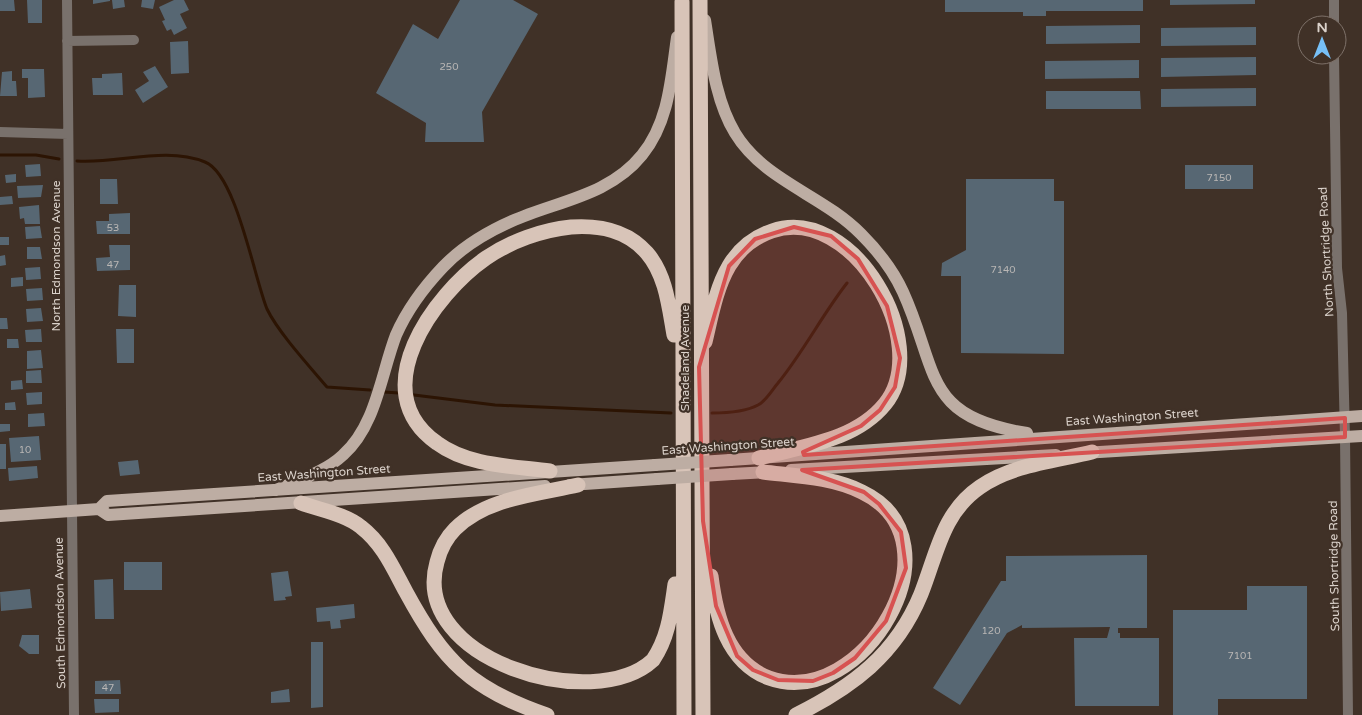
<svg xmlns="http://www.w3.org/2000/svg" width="1362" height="715" font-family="'Varela Round',sans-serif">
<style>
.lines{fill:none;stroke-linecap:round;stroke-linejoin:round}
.stream{stroke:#2c1403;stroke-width:3}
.building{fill:#576773}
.street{stroke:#79716c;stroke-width:10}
.primary{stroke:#bdada3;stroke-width:12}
.highway{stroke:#d8c4b8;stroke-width:15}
.primary-bridge{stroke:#bdada3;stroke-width:12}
.marked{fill:#d75251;fill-opacity:0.2;stroke:#d75251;stroke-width:4;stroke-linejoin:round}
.labels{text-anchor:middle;stroke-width:4.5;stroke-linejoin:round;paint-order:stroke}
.number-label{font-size:10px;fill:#bab7b5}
.street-label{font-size:12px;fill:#dbd2cb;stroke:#403127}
</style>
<rect width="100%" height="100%" fill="#403127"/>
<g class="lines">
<!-- stream -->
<path class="stream" d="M0 155H36L59 159
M77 161C118 164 165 146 205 162 236 174 254 277 267 309 278 332 310 367 327 387L370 390
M384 392 399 393
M414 395 495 405 671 413
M712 413C726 413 745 412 758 405 766 401 772 390 778 383 804 351 822 315 847 283"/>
</g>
<!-- building -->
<path class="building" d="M0 0H14L15 11H0Z
M27 0H42V23H28Z
M93 0H110V1L93 4Z
M112 0H124L125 7 113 9Z
M142 0H155L153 9 141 7Z
M174 0H184L189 10 180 14 187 28 174 35 171 29 167 31 162 21 165 20 159 7Z
M460 0H513L538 14 482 112 484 142H425L426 123 376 93 413 24 438 39Z
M945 0H1143V11H1046V16H1023V12H945Z
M1170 0H1255V4L1170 5Z
M1140 25V43L1046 44V26Z
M1256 27V45L1161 46V28Z
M188 41 189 73 171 74 170 42Z
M1256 57V75L1161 77V58Z
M1139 60V78L1045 79V61Z
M155 66 168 87 143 103 135 90 149 81 143 72Z
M22 69H44L45 97 28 98V78H22Z
M12 71V81H16L17 96H0L2 72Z
M122 73 123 95H93L92 78H102V74Z
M1256 88V106L1161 107V89Z
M1046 91H1140L1141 109H1046Z
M40 164 41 176 26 177 25 165Z
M1185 165H1253V189H1185Z
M16 174V182L6 183 5 175Z
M100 179H117L118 204H100Z
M966 179H1054V201H1064V354L961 353V276H941L942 263 966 250Z
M43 185 41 197 18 198 17 186Z
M12 196 13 204 0 205V197Z
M39 205 40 224H25L24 218 20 219 19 207Z
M130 213V234H97L96 221H109V214Z
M40 226 42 238 26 239 25 227Z
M0 237H9V245H0Z
M109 245H130V270L97 271 96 258 110 257Z
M27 247H40L42 259H27Z
M5 255 6 265 0 266V256Z
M40 267 41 279 26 280 25 268Z
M23 277V286L11 287V278Z
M119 285H136V317L118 316Z
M42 288 43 300 27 301 26 289Z
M41 308 43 321 27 322 26 309Z
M0 318H7L8 329H0Z
M41 329 42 342H26L25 330Z
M116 329H134V363H117Z
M7 339H18L19 348H7Z
M41 350 43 368 27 369V351Z
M41 370 42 383H26V371Z
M22 380 23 389 11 390V381Z
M42 392V404L27 405 26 393Z
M15 402 16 410H5V403Z
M44 413 45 426 28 427V414Z
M0 424H10V431L0 432Z
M39 436 41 460 11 462 9 438Z
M0 444H6V469H0Z
M138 460 140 474 120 476 118 462Z
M37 466 38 478 9 481 8 468Z
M1147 555V628H1118V633H1120V638H1159V706H1075L1074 638H1107L1110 627 1022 628V625L1007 633 960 705 933 688 1001 581H1006V556Z
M124 562H162V590H124Z
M288 571 292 596 285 597 286 600 274 601 271 573Z
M113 579 114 619H95L94 580Z
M1247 586H1307V699H1218V715H1173V610H1247Z
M30 589 32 608 1 611 0 592Z
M354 604 355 618 340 620 341 628 331 629 330 621 317 622 316 608Z
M22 635H39V654H29L19 646Z
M311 642H323V707L311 708Z
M120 680 121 694H95V681Z
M289 689 290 702 271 703V692Z
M94 699H119V712L95 713Z"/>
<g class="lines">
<!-- street -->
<path class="street" d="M67 0 74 715
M1334 0V25
M67 41 134 40
M1334 55 1337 268 1342 313 1345 437 1348 715
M0 132 68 134"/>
<!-- primary -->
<path class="primary" d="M705 20C711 57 715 100 735 133 764 181 823 195 861 234 878 251 893 270 903 292 939 371 922 417 1027 433
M1083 453 1362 436
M730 460 1362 416
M791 470 1056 455
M732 474 771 472
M570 485 657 479
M276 490C298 480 325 472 343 455 376 426 381 374 396 335 407 310 424 287 443 267 462 247 487 232 512 221 557 201 609 196 642 155 669 122 671 79 677 37
M99 509 107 501 655 465
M0 516 99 509 108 515 545 486"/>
<!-- highway -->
<path class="highway" d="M700 0 703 715
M682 2 684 715
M705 342C711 317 716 288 729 266 739 249 754 237 772 231 852 203 934 343 885 404 855 441 802 446 759 458
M550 471C512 466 468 466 437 443 363 391 434 294 486 258 511 241 542 230 571 227 600 225 627 230 647 253 666 275 669 307 674 335
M578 485C538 494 486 498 455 529 446 538 440 550 437 562 409 660 594 715 653 660 669 636 671 611 675 584
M301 503C320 510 345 514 361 527 383 544 393 568 406 592 444 662 471 689 547 715
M711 576C716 616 727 662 769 678 862 712 965 541 862 492 832 477 796 476 763 472
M796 715C852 687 896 655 921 594 937 554 942 513 980 487 1011 465 1055 461 1092 452"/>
<!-- primary-bridge -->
<path class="primary-bridge" d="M655 465 730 460
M657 479 732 474"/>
</g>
<!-- marked area -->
<path class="marked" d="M794 227 831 236 858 259 887 306 900 358 895 387 880 410 861 426 803 452 804 455 1345 418V437L802 470 864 492 879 504 901 532 906 568 886 621 855 658 833 673 813 681 778 680 753 670 737 656 716 606 703 521 699 367 729 266 755 239Z"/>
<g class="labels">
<!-- number labels -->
<g class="number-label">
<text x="449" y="70">250</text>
<text x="1219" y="181">7150</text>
<text x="113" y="231">53</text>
<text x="113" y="268">47</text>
<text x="1003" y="273">7140</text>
<text x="25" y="453">10</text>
<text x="991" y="634">120</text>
<text x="1240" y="659">7101</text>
<text x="108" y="691">47</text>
</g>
<!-- street labels -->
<g class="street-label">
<text transform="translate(1326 252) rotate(-93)" y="4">North Shortridge Road</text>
<text transform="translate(56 256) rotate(-90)" y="4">North Edmondson Avenue</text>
<text transform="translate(685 358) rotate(-90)" y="4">Shadeland Avenue</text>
<text transform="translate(1132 417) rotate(-4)" y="4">East Washington Street</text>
<text transform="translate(728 446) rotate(-4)" y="4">East Washington Street</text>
<text transform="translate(324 473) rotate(-4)" y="4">East Washington Street</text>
<text transform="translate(1334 566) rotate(-91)" y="4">South Shortridge Road</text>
<text transform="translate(60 613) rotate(-91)" y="4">South Edmondson Avenue</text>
</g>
</g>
<!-- north arrow -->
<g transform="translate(1322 40)"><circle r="24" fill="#403127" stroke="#7e7169"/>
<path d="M0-4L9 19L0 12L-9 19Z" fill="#77c0f7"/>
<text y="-8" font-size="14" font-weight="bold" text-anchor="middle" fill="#dbd2cb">N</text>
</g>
</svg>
